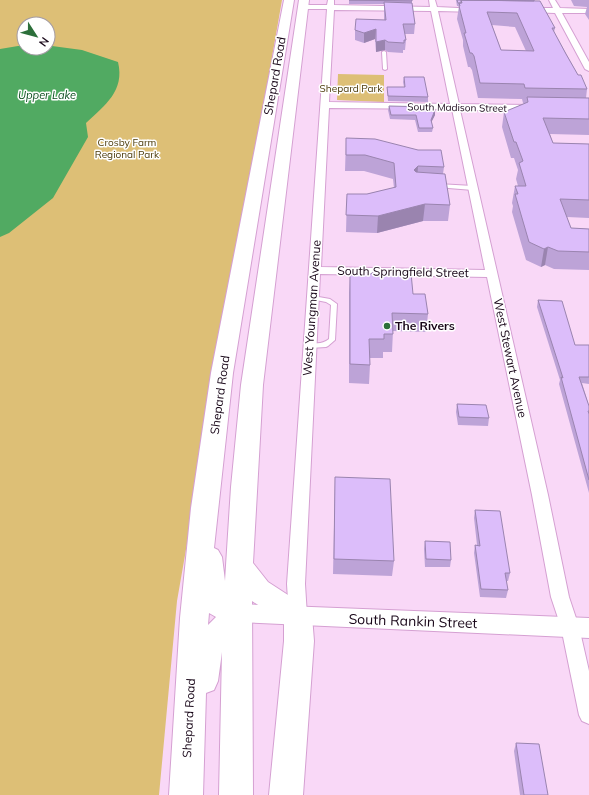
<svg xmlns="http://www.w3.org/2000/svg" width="589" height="795" font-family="Mulish,sans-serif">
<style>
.green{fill:#ddbf76;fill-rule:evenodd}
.water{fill:#51aa62}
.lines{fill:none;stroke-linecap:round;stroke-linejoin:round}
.service-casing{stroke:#d5a0d2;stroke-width:2}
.minor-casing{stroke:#d5a0d2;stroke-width:2}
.tertiary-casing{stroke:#d5a0d2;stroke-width:2}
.trunk-casing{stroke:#d5a0d2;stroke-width:2}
.service{fill:#fff;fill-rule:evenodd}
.minor{fill:#fff;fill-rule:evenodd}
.tertiary{fill:#fff;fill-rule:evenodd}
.trunk{fill:#fff;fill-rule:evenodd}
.wall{fill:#bda3d7;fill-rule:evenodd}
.shaded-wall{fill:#9a84af}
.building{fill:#dcbdfa;stroke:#9a84af;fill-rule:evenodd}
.poi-dot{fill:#2c6f3a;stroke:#fff;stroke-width:1.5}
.labels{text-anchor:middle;stroke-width:3;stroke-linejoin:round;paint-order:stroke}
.far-park-label{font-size:10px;fill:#493807;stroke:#fff}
.far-street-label{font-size:10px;fill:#180618;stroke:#fff}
.far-water-label{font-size:11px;font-style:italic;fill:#0c4e1f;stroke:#fff}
.street-label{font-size:12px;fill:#180618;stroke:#fff}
.poi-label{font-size:12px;font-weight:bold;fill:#180618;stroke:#fff;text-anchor:start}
.near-street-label{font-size:14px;fill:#180618;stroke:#fff}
</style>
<rect width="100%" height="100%" fill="#f9d8f7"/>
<!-- green -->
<path class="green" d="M0 0H282L177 601 159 795H0ZM24 24H48V48H24Z
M338 74 384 75V102L337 100Z"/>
<!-- water -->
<path class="water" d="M18 46H24V48H48V46H52L82 50 118 62C125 91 105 105 86 123L88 137 53 198 9 233 0 237V49Z"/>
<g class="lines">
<!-- service casing -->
<g class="service-casing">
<path id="service" d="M384 51 386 52 387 69 385 70 383 69 382 52Z
M438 184 473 186 476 188 473 190 436 187 435 186Z
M313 296 330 299 337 304 335 340 328 346 326 347 310 348 307 346C314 341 321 346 329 339L331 305 326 302 311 299 310 298Z"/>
</g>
<!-- minor casing -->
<g class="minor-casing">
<path id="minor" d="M328 0H334V5L430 7 429 0H435L437 7 479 9 480 10 477 12 438 11 459 104 533 105 537 108 533 111 460 110 548 495 569 597 579 627 589 671V724L582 721 579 715 561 627 551 597 532 495 487 277 320 274 305 584 307 616 304 621 298 623 292 621 289 616 287 584 327 9H303L300 7 303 5H327ZM334 10 431 11 450 104 329 102ZM329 108 452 109 485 270 321 267Z
M549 0H555L560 8 589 9V13H562L589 62V71L585 69 555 13 527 12 524 10 527 8H553Z"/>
</g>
<!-- tertiary casing -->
<g class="tertiary-casing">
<path id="tertiary" d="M237 604 589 618V638L237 622 229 620 225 613 229 606Z"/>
</g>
<!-- trunk casing -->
<g class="trunk-casing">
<path id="trunk" d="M284 0H294L233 373 214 548 218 550 222 557 225 581 231 487 241 385 299 0H309L263 385 253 563 268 582 308 608 312 616 314 641 303 795H269L284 641V622L252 601 253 795H219L222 652 218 681 214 690 206 693 203 795H169L180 618 191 508 211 373ZM209 613 216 617 208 625Z"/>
</g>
<!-- service -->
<use href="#service" class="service"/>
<!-- minor -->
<use href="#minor" class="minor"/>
<!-- tertiary -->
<use href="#tertiary" class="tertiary"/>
<!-- trunk -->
<use href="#trunk" class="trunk"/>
</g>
<!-- wall -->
<path class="wall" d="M349 0H412V4L415 24 414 34H405L406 40 405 50H403V53L388 52 385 50 376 52 375 39 364 43 355 40V30L384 20V4H349Z
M456 0H534L555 28 554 32 578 75 587 89 586 98H589V135L550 134 553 143 589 144V218L567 217 571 228 589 229V270L554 269 545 265 541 267 526 260 512 212 513 206 512 203 515 186H518L516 179 518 170 514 158H511L502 127 504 112 524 104 523 103 522 99 478 98 472 70 470 67H468L463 46V40L457 19 459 6H457ZM492 25 515 27 526 51 501 50Z
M571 0H589V20L585 14 587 7 574 6Z
M404 77 428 97V102L388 101 387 87H404L403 82Z
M389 106 430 110 435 115 431 122 433 128 432 132H418L415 120 390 119 388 110Z
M346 138 444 167 443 174 450 205 448 221H423L377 233 346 232 347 194H367L394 188 393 179 364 171H345Z
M350 275H369L413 294 428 314 426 332 393 331 392 352H383V358H370V365L369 384 349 383V293Z
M538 300 575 345H589V384L582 383 589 406V493L559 384 560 380 537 307Z
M457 404 489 418 488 426 458 425 456 412Z
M335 477 394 561 392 576 333 574Z
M475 510 510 573 508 581H506L508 590 506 598 480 597 474 553 475 545H477L474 518Z
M425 541 451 560 450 567H425L424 549Z
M516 743 548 795H520L514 751Z"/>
<!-- shaded-wall -->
<path class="shaded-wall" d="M376 29 375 39 364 43V33Z
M385 40V50L376 52V42Z
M435 110V115L430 125 431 120Z
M418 166 417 182 414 170Z
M425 204 423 221 377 233 378 216Z
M548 247 545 265 541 267 544 249Z"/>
<!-- building -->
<path class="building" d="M349 0H412V1Z
M457 0H534V1L461 0V3H458Z
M461 0 540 1 555 28H552L566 54 578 75H581L587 89 525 88 524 84 480 83 474 56 472 53H470L464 33H466L459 6H460L459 3H462ZM487 12 517 13 534 51 501 50Z
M384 2 412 3 415 24H403L406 40H404V43L388 42 385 40 376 42V29L364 33 355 30 356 19 386 20Z
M404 77H424L428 97 388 96 387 87H405Z
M527 97 589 98V119L543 118 553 143 589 144V200L560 199 571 228 589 229V252L558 251 548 247 544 249 529 242 515 194H518L515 186H526L519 163 523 161 516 142H514L504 112 528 102Z
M389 106 430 107V110H435L431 120 433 128H419L416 115H391Z
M346 138 375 139 418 150H441L444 167 418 166 414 170 416 172 445 174 450 205 425 204 378 216 346 215 347 194H367L396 187 394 163 365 155H346Z
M360 271H365L369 275 375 271 411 273 413 294H425L428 314 392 313 393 334H384V339H369L370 365 350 364V275H360Z
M538 300 562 301 575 345H589V377H579L589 406V411H588L589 414V480L561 377 563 378Z
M457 404 486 405 489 418 459 417Z
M335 477 390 479 394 561 334 559Z
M475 510 500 511 510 573H505L508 590 481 589 475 545 480 546Z
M425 541 450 542 451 560 426 559Z
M516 743 539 744 548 795H524Z"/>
<!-- markers -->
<circle class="poi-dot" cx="387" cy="326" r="4"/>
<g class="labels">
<!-- far-park labels -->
<g class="far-park-label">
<text x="351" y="92">Shepard Park</text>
<text x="127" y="146">Crosby Farm<tspan x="127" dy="12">Regional Park</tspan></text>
</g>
<!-- far-street labels -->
<g class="far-street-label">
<text transform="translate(457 107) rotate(1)" y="4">South Madison Street</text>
</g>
<!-- far-water labels -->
<g class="far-water-label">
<text x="47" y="99">Upper Lake</text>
</g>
<!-- street labels -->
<g class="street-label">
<text transform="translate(275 76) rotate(-80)" y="4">Shepard Road</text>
<text transform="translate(403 272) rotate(1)" y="4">South Springfield Street</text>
<text transform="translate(312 308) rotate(-86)" y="4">West Youngman Avenue</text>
<text transform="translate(510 358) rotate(78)" y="4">West Stewart Avenue</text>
<text transform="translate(220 395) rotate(-82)" y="4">Shepard Road</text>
<text transform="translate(189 718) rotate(-87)" y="4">Shepard Road</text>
</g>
<!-- poi labels -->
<g class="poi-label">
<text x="395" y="330">The Rivers</text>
</g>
<!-- near-street labels -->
<g class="near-street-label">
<text transform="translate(413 621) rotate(2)" y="5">South Rankin Street</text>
</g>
</g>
<!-- north arrow -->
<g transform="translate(36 36) rotate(126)"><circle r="19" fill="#ffffff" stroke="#a39ba3"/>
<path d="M0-3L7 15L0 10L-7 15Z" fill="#2c6f3a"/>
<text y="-6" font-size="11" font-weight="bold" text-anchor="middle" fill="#180618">N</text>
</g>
</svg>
